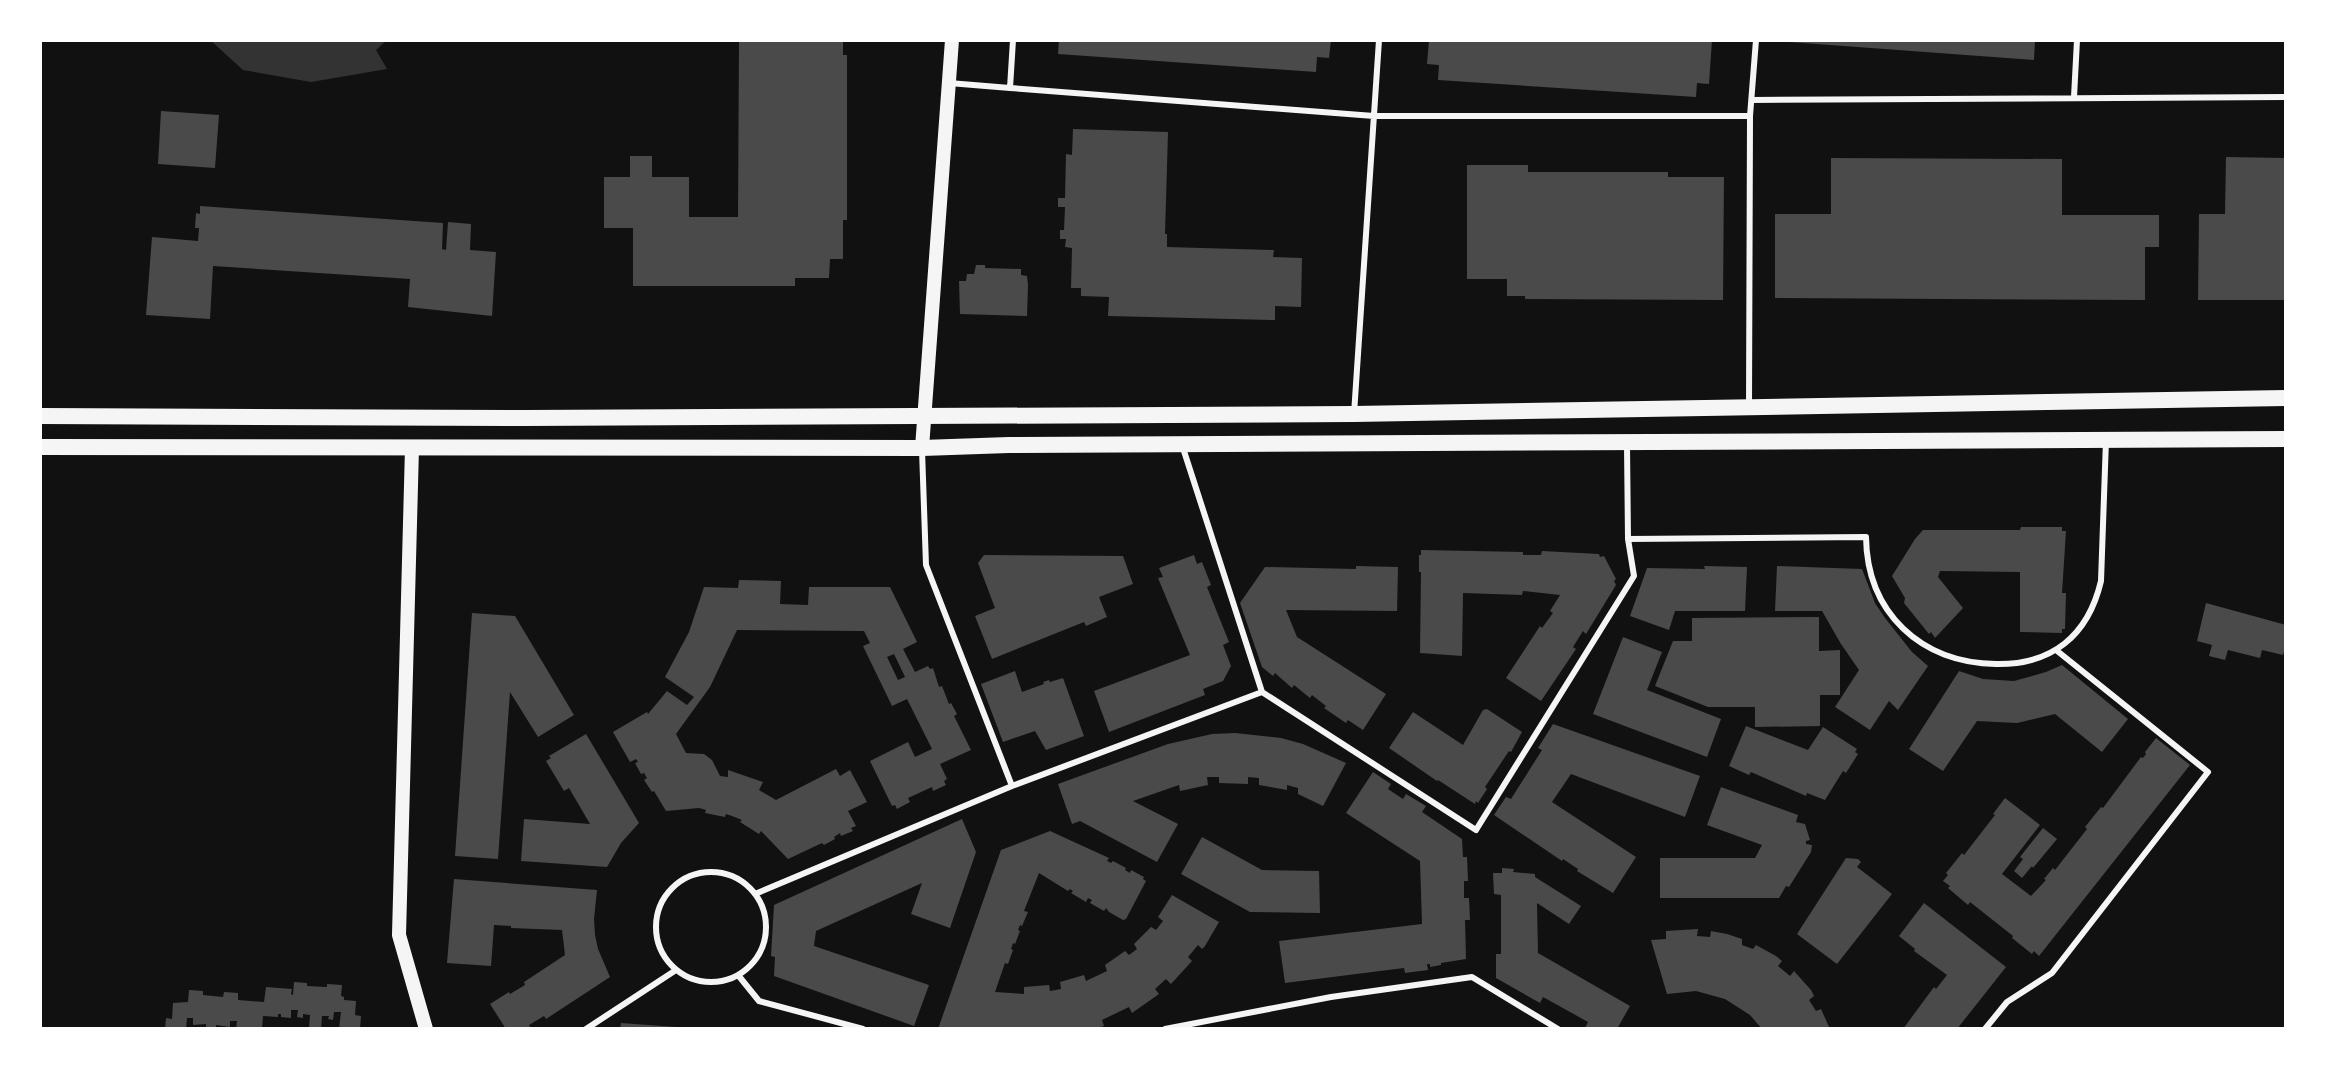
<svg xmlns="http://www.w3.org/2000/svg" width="2326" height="1069" font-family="'Noto Serif',serif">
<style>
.water{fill:#333}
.building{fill:#4a4a4a;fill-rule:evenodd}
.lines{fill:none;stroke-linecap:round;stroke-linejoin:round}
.service{stroke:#f5f5f5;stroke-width:6}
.tertiary{stroke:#f5f5f5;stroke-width:14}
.secondary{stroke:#f5f5f5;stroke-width:16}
</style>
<rect width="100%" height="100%" fill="#111"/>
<!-- water -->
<path class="water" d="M210 40H387L376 50 387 69 311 82 243 70Z"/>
<!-- building -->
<path class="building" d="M739 40H843V55H847V220H843V259H830L829 278H795V286H633V228H604V177H630V156H652V177H689V217H738Z
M1059 40H1331L1329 58 1317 57 1316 72 1058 54Z
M1429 40H1712L1709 84 1697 83 1696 97 1438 80 1439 65 1427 64Z
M1789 40H2035L2034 60 1789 42Z
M161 111 219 115 215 168 158 164Z
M1073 129 1168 132 1165 234H1167V247L1274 250 1273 257 1302 258 1301 307 1275 306V320L1108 316 1109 297 1081 296V288H1071L1072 248 1065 247 1066 239H1060V230H1064L1065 207H1058V198H1065L1066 154 1072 155Z
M2226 157 2286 158V300H2198L2199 214H2225Z
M1831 158 2062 159V215H2159V247H2145V300L1775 298V214H1831Z
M1467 165H1528V172H1668V177H1724L1723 300 1525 299V296H1507V279H1467Z
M200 206 443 223 442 249 446 250 448 222 471 224 470 250 496 252 492 316 408 307 410 279 213 266 210 319 146 315 152 237 198 241 199 228H195L196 213 200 214Z
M976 265H985V268L1021 269V275L1027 276 1028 285 1027 316 960 314 959 281H966L967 274H974Z
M2021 527H2062V531H2066L2062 593H2066L2065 629H2062V633L2020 632V572L1940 571 1938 577 1963 608 1935 638 1931 632 1929 634 1904 603 1905 598 1892 576 1915 539 1923 530H2020Z
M1421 550 1523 552V555H1541L1542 551 1599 554 1600 557 1604 556 1616 579 1614 581 1616 585 1586 634 1583 631 1573 647 1576 649 1541 701 1506 678 1540 626 1542 628 1553 613 1550 611 1560 595 1523 591 1522 595 1463 593 1462 656 1420 653 1421 572H1419V555H1421Z
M984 555 1123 556 1133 584 1099 597 1107 617 1086 626 1084 622 992 659 975 616 995 608 978 563Z
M1194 555 1197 564 1202 562 1211 585 1207 587 1229 642 1223 645 1231 666 1223 681 1203 689 1205 695 1109 732 1094 691 1190 655 1158 578 1163 577 1159 568Z
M1356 566 1398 567 1397 611 1286 610 1297 637 1386 694 1363 730 1348 720 1346 723 1324 708 1326 706 1312 695 1310 698 1294 685 1292 688 1275 673 1273 676 1262 667 1240 603 1265 567 1356 569Z
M1704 566 1747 567 1745 611H1675L1669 630 1630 616 1647 568 1705 569Z
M1777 566 1862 569 1875 603 1885 618 1912 652 1928 666 1898 710 1889 701 1870 730 1835 707 1859 670 1841 644 1822 611H1775Z
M739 580 781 581 780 604 808 605 809 587H890L917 642 903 649 915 672 928 666 930 669 933 668 939 687 942 686 949 704 951 703 957 714 954 716 971 750 940 764 947 779 944 781 946 785 933 791 932 787 908 798 910 802 897 809 895 805 892 806 870 761 908 742 915 757 932 749 907 699 892 706 863 646 870 643 864 631 737 630 710 687 676 734 686 753 704 754 712 760 720 776 728 777V770L763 782 759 790 776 800 836 769 840 776 850 770 867 802 848 811 856 826 851 828 853 831 841 836 840 833 834 837 835 839 824 845 822 843 788 859 761 831 759 834 740 822 742 820 732 816 726 814 725 817 705 813 706 810 699 808 666 811 654 791 652 792 644 780 647 778 644 773 641 774 635 763 638 762 636 759 630 762 613 732 647 712 648 714 667 691 687 705 694 697 665 677 689 632 704 587 738 588ZM894 654 905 677 898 680 887 657Z
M2206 603 2286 625V645L2283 655 2262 650 2260 658 2228 650 2225 660 2209 656 2212 645 2197 641Z
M472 613 515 616 574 715 538 737 510 692 498 859 455 856Z
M1819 617V651L1840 650V695H1820V726L1755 727V707H1708L1655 686 1673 641H1692V618Z
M1623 637 1662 652 1647 690 1721 719 1707 757 1593 714Z
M2062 665 2128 719 2102 752 2055 714 2017 723 1977 721 1943 771 1909 749 1959 671 1983 679 2014 681 2046 672Z
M1015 671 1022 692 1044 684 1043 682 1049 680 1050 682 1063 678 1084 736 1046 750 1035 731 1003 742 981 684Z
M1487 709 1522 732 1511 752 1509 751 1485 787 1487 789 1478 803 1476 801 1475 804 1438 780 1437 781 1389 748 1413 712 1463 745 1483 710Z
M1553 724 1700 776 1685 817 1571 774 1552 802 1636 857 1613 893 1577 871 1578 869 1563 859 1562 861 1494 815 1506 797 1511 799 1542 750 1538 748Z
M1746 726 1808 750 1823 727 1857 749 1855 752 1858 754 1846 773 1843 771 1825 800 1807 793 1806 796 1751 772 1749 775 1729 766Z
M1235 733 1281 738 1303 744 1346 763 1323 806 1298 794V788L1287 785V790L1259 785V778L1248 777V784L1219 783V777H1207L1208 785 1180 791 1179 785 1133 801 1178 824 1157 862 1080 821 1072 824 1058 784 1168 744 1212 734Z
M586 734 639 823 621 843 607 867 521 861 524 819 590 824 569 788 564 791 546 761 551 758 549 756Z
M2156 738 2190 765 2039 956 2034 951 2032 954 2012 938 2013 936 1970 902 1968 905 1948 888 1950 886 1943 881 1948 875 1946 873 1962 853 1964 855 1995 815 1993 814 2005 798 2040 825 2002 874 2031 896 2046 880 2044 879 2053 868 2055 870 2087 829 2085 827 2101 807 2103 808 2141 757 2143 758 2146 754 2145 752Z
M1373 772 1391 784 1388 789 1403 799 1406 794 1426 806 1422 812 1462 839 1463 857H1467L1468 881H1464V898H1469L1470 920H1465L1466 959 1441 963V965L1430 967V964H1427L1428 970 1405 973 1404 968 1285 983 1279 941 1422 924 1420 861 1346 813Z
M1721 787 1798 815 1796 822 1805 824 1810 840 1806 841V844L1812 845 1811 852 1789 887 1786 886 1779 898H1660V858H1755L1762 845 1707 825Z
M962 819 976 852 950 928 911 914 922 883 816 931 814 946 929 985 914 1026 774 976 775 957 771 956 774 905Z
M2043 828 2057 839 2033 868 2032 866 2022 878 2014 871 2023 859 2020 857Z
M1050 831 1109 858 1107 861 1111 863 1113 861 1126 868 1125 870 1130 873 1131 870 1144 877 1143 879 1146 881 1126 919 1123 920 1109 912 1106 908 1104 911 1090 903 1092 900 1088 898 1086 902 1071 893 1073 891 1070 889 1068 891 1039 873 1024 911 1028 912 1022 926 1020 925 1018 930 1020 931 1015 944 1013 943 1011 949 1013 950 1008 964 1005 963 995 992 1024 994V987L1049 985 1050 991 1061 989 1060 982 1084 975 1086 981 1107 971 1105 965 1125 951 1129 955 1137 949 1134 944 1151 927 1156 930 1163 921 1158 917 1172 895 1219 922 1205 946 1202 949 1198 945 1188 957 1192 961 1171 984 1166 979 1155 989 1159 994 1132 1013 1129 1007 1102 1020 1104 1026 1095 1029H938L1001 850Z
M1202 837 1262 870 1319 871 1320 913 1250 912 1181 874Z
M1846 858 1858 859 1861 862 1857 867 1892 894 1837 964 1797 934Z
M1502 868 1514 869 1513 872 1535 874V877L1581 906 1569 924 1537 903 1538 953 1630 1006 1617 1029H1587L1585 1028 1588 1022 1543 997 1540 1003 1496 978V954H1501V895L1494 894 1493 873H1502Z
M454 879 597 890 594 919 595 935 598 949 610 977 546 1019 544 1016 529 1025 531 1028 529 1029H506L490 1004 509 992 510 994 525 985 524 982 565 955 562 930 511 928V926L494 925 491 966 447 963Z
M1924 903 2006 967 1957 1029H1903L1934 987 1936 989 1947 975 1914 951 1915 949 1899 936Z
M1698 929 1697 936 1710 937 1711 931 1727 934 1742 939V945L1753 949 1756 945 1776 956 1782 961 1778 966 1790 976 1794 971 1811 990 1814 996 1809 1000 1816 1011 1821 1009 1830 1029H1762L1750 1015 1725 999 1696 991 1667 994 1651 940 1666 939V931Z
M294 982 307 983V986L327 987V984L342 985 341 996 344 997V1000L356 1001 355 1015 361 1016 360 1029H339L341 1012H334L333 1020 328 1019 329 1016H322L321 1029 309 1028 310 1015 303 1014V1018L297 1017 298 1010H291V1018L281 1017V1014H278V1017L263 1016 262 1029H236L237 1021H230V1027L216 1025V1029H206V1024L193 1025V1018H187L186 1029H165L166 1018 172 1019 173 1003 188 1002 189 990 203 991V995L223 997 224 992 238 993V1006V1000L264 1002 266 987 292 989 291 994 293 995Z
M621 1023 676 1027V1029H620Z"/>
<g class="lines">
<!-- service -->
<path class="service" d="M949 83 1010 88 1013 40
M1010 88 1374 116H1750
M2074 97 2077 40
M1752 100 2286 97
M1749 407 1750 116 1756 40
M1354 414 1379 40
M1627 446 1628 539 1866 537C1867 613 1921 663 1996 664 2052 665 2088 636 2101 581L2106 440
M1183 448 1262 692 1476 830 1634 576 1628 539
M922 450 926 565 1012 786
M656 927a55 55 0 1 1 110 0a55 55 0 1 1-110 0Z
M755 894 1012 786 1262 692
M738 975 759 1001 863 1029
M586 1029 676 970
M1165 1029 1331 997 1472 977 1558 1029
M1985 1029 2007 1002 2052 973 2208 772 2056 650"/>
<!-- tertiary -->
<path class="tertiary" d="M412 448 399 935 426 1029
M922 448 952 40"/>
<!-- secondary -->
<path class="secondary" d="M40 416 524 418 1354 414 2286 398
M40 447 922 448 1009 445 2286 439"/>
</g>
<!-- border -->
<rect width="2326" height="1069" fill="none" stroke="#ffffff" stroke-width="84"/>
</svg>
